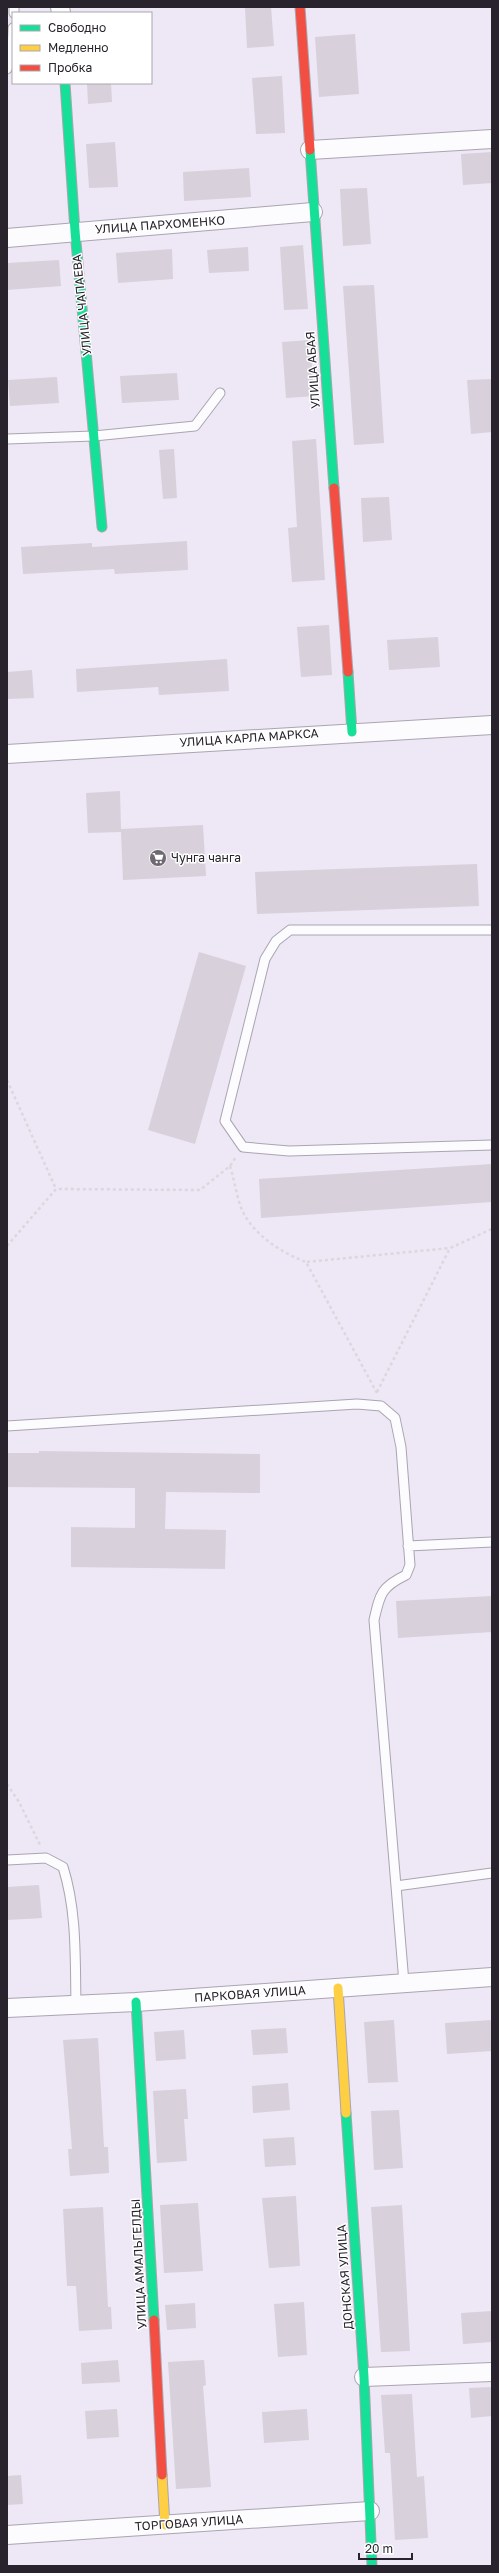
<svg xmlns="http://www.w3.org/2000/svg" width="499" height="2573" font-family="'Golos Text',sans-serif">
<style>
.building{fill:#d8d0da}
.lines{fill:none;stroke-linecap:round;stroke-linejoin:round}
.lane-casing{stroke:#aaa5b0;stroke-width:11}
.street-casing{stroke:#aaa5b0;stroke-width:20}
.fast-casing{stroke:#aaa5b0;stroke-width:11}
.slow-casing{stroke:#aaa5b0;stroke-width:11}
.jam-casing{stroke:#aaa5b0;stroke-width:11}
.path{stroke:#dad8dc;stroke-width:2.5;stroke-dasharray:3 3;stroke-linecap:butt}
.lane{stroke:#fcfbfe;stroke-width:9}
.street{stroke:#fcfbfe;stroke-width:18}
.fast{stroke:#16e098;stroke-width:9}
.slow{stroke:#ffcf43;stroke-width:9}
.jam{stroke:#f24e42;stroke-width:9}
.labels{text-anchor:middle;stroke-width:3;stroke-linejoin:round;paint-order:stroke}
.street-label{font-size:12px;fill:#28232c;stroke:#fff}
.poi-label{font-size:12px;fill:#28232c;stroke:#fff;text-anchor:start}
</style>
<rect width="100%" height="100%" fill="#eee7f5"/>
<!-- building -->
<path class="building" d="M245 7H271L274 46 247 48Z
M355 34 359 94 319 97 315 37Z
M282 76 285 133 256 134 252 78Z
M87 83H111L112 102 88 104Z
M115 142 118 187 89 188 86 144Z
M492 152V183L463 185 461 154Z
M249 168 251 197 184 201 183 172Z
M367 188 371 244 343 246 340 189Z
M303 245 308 309 284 310 280 247Z
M248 247 249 271 209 273 207 250Z
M172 249 173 279 118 283 116 253Z
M59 260 61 286 7 290V263Z
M374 285 384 443 354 445 343 286Z
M310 340 314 396 286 398 282 342Z
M177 373 179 400 122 403 120 376Z
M57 377 59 403 10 406 8 380Z
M492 379V432L471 434 467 380Z
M316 439 325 580 292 582 288 528 297 527 292 441Z
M174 449 177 498 163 499 159 450Z
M389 497 392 540 363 542 361 498Z
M187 541 188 570 115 574 114 569 23 574 21 547 92 543V547Z
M329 625 332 675 301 677 297 627Z
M438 637 440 667 389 670 387 640Z
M227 659 229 691 159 695 158 687 77 692 76 669Z
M32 670 34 698 7 699V672Z
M120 791 121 829 203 825 206 876 123 880 121 832 88 833 86 793Z
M477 864 479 906 257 914 255 872Z
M199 952 246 966 195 1144 148 1130Z
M492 1164V1202L261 1218 259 1179Z
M39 1451 260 1454V1493L166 1492 165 1529 226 1530 225 1569 71 1567V1527L135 1528V1488L7 1487V1453H39Z
M492 1596V1632L398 1638 396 1601Z
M39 1885 42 1918 7 1920V1887Z
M394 2020 398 2082 368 2083 364 2022Z
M492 2020V2051L447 2054 445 2023Z
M286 2028 288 2053 253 2055 251 2030Z
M184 2030 186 2059 156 2061 154 2032Z
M98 2038 104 2147H108L109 2173 70 2176 68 2149H72L63 2040Z
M288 2083 290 2110 253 2113 252 2086Z
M186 2089 188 2119H184L187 2161 157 2163 153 2091Z
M399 2110 403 2168 374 2170 371 2111Z
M294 2137 296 2165 265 2167 263 2139Z
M296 2196 300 2266 269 2268 262 2198Z
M198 2203 203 2271 164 2273 160 2205Z
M402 2205 410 2351 381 2352 371 2207Z
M103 2207 108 2307H111L112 2329 79 2331 76 2286H67L63 2209Z
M304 2302 307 2355 278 2357 274 2304Z
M195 2303 196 2328 167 2330 165 2305Z
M492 2311V2342L463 2344 461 2313Z
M118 2360 120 2382 82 2384 81 2363Z
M204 2360 206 2385 203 2386 211 2487 176 2489 168 2362Z
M492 2387V2416L471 2418 469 2388Z
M412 2394 417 2477 424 2476 428 2538 395 2540 390 2453H385L381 2395Z
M117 2409 119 2437 87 2439 85 2411Z
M307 2409 309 2440 264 2443 262 2412Z
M21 2475 23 2504 7 2505V2476Z"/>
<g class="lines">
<!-- lane casing -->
<g class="lane-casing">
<path id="lane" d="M14 13V7
M7 69 12 53 13 28
M7 439 94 436 195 426 220 393
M492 930H290L276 941 265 959 225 1121 243 1147 289 1151 492 1145
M7 1426 357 1404 381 1406 395 1418 401 1447 410 1565 406 1575C381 1587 380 1594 374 1620L404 1983
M408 1546 492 1542
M7 1860 46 1858 63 1867C77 1911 75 1958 76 2004
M396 1886 492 1873"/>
</g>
<!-- street casing -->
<g class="street-casing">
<path id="street" d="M60 7 61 13
M310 150 492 139
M7 238 313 212
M7 754 492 725
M7 2008 136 2002 492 1977
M364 2377 492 2372
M7 2535 370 2511"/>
</g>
<!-- fast casing -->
<g class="fast-casing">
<path id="fast" d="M65 83 75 231 102 527
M310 150 334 488
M348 672 352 732
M136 2002 154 2320
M346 2113 364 2377 372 2566"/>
</g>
<!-- slow casing -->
<g class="slow-casing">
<path id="slow" d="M338 1988 346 2113
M162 2475 165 2525"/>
</g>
<!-- jam casing -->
<g class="jam-casing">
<path id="jam" d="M300 7 310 150
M334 488 348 672
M154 2320 162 2475"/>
</g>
<!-- path -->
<path class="path" d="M7 1080 56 1189
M230 1166C234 1179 236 1192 240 1205 250 1233 280 1252 306 1262
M7 1246 56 1189 200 1190 230 1166 236 1157
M377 1392 450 1248 492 1229
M377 1393 306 1262 450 1248
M7 1784 19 1802 40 1845"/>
<!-- lane -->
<use href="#lane" class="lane"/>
<!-- street -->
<use href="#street" class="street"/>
<!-- fast -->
<use href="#fast" class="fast"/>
<!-- slow -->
<use href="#slow" class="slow"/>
<!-- jam -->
<use href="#jam" class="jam"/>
</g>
<!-- icons -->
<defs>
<g id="supermarket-disc" transform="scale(0.9)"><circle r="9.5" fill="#6d6872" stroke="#fff"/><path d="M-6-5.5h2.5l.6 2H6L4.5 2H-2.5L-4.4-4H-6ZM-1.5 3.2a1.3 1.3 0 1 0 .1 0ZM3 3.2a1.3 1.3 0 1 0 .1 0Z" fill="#fff"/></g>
</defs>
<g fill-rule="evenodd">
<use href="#supermarket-disc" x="158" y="858"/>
</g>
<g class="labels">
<!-- street labels -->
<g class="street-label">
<text transform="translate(160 225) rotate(-4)" y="4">УЛИЦА ПАРХОМЕНКО</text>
<text transform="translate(82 305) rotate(-96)" y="4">УЛИЦА ЧАПАЕВА</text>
<text transform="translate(313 370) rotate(-94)" y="4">УЛИЦА АБАЯ</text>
<text transform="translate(249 738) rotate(-4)" y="4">УЛИЦА КАРЛА МАРКСА</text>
<text transform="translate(250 1994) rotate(-4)" y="4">ПАРКОВАЯ УЛИЦА</text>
<text transform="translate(139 2264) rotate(-93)" y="4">УЛИЦА АМАЛЬГЕЛДЫ</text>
<text transform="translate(345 2277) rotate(-94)" y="4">ДОНСКАЯ УЛИЦА</text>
<text transform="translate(189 2523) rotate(-4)" y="4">ТОРГОВАЯ УЛИЦА</text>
</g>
<!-- poi labels -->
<g class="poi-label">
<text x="171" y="862">Чунга чанга</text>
</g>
</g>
<!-- border -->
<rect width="499" height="2573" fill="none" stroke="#28232c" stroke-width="16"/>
<!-- legend -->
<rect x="12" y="12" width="140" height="72" fill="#ffffff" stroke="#a9a7ab"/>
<rect x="20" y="25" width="20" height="6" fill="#16e098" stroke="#a9a7ab"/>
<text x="48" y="32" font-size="12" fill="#28232c">Свободно</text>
<rect x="20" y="45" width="20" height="6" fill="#ffcf43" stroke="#a9a7ab"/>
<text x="48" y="52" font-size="12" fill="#28232c">Медленно</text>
<rect x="20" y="65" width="20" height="6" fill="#f24e42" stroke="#a9a7ab"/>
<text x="48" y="72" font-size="12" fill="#28232c">Пробка</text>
<!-- scale -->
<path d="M359 2553v6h53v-6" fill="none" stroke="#28232c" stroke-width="2"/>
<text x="365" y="2553" font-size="12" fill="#28232c" stroke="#ffffff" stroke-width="3" paint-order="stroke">20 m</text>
</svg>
